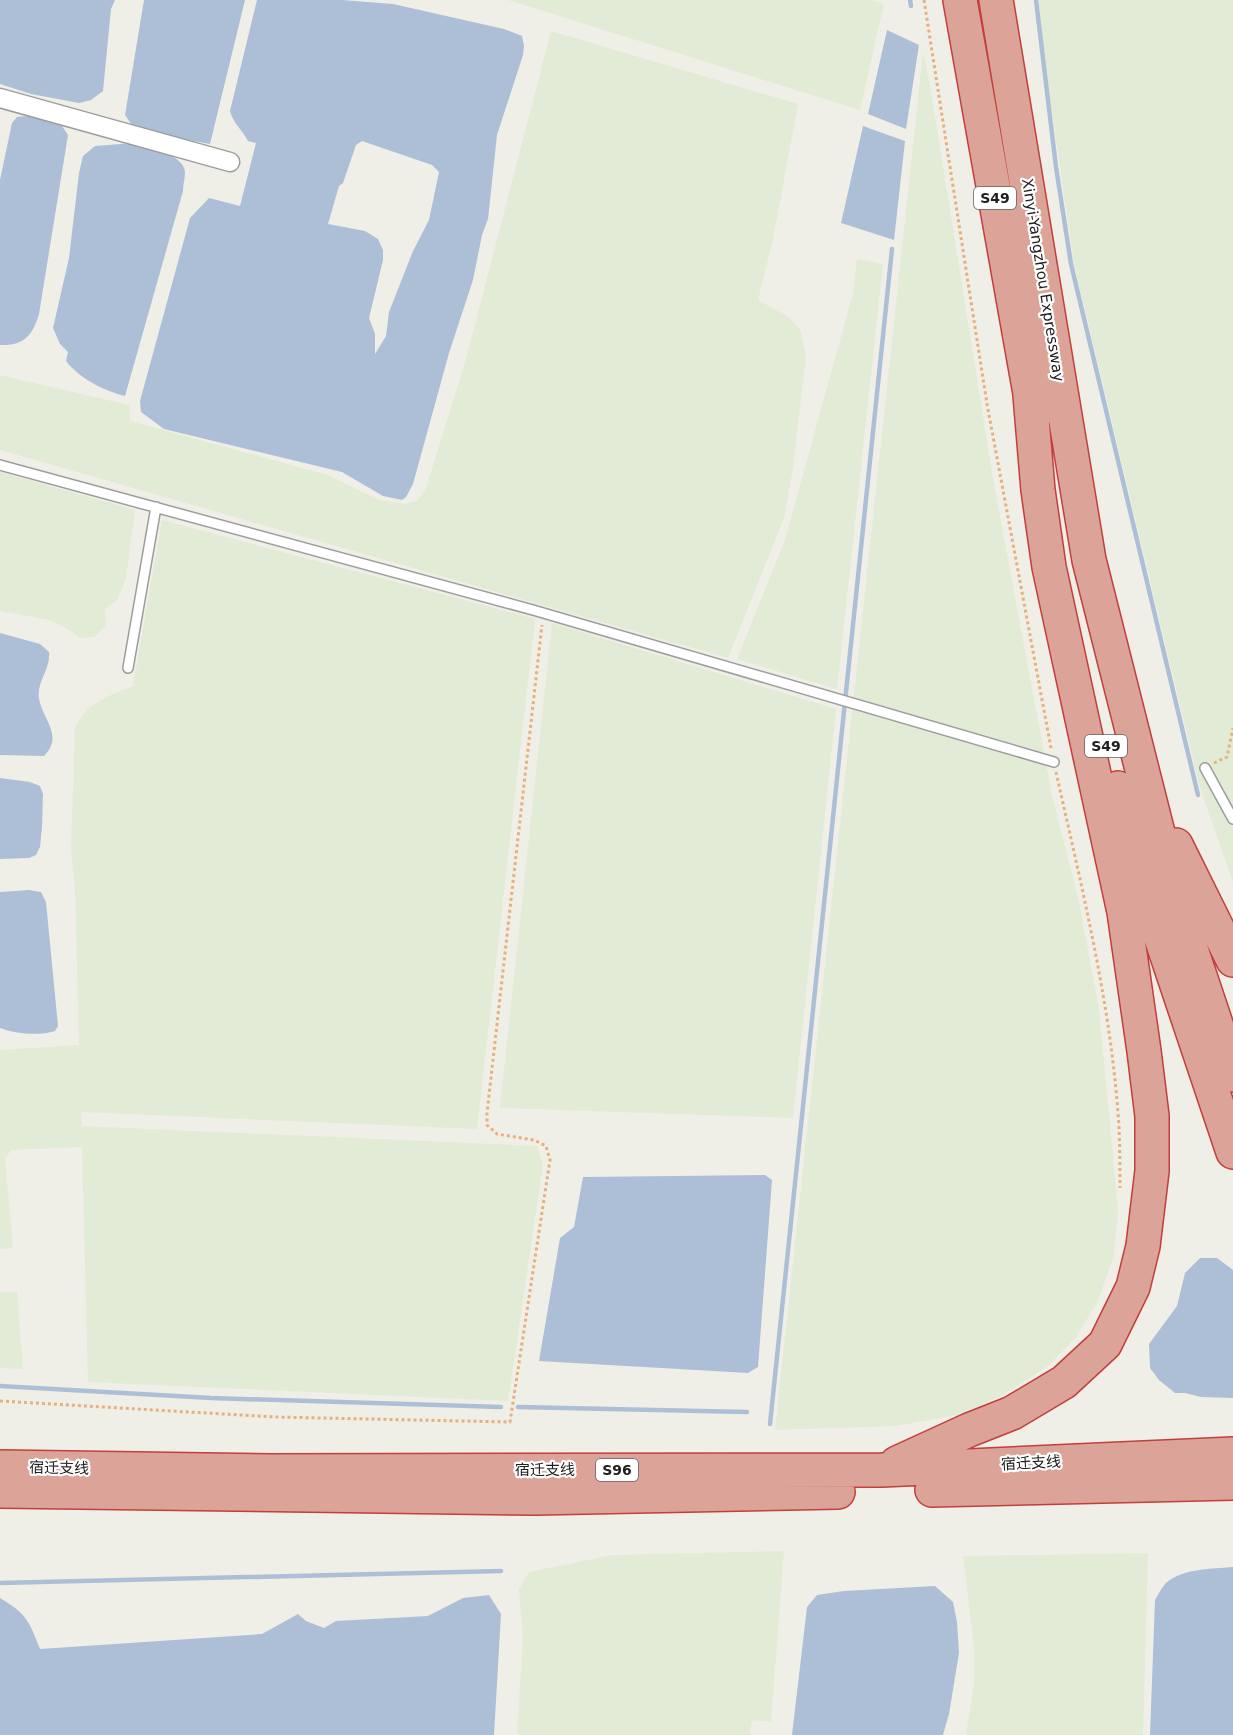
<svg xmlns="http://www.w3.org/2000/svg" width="1233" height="1735" font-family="'DejaVu Sans','Noto Sans SC',sans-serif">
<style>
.farmland{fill:#e2ebd5}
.water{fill:#adbfd7;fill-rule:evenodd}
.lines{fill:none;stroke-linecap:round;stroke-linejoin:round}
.stream{stroke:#adbfd7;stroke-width:4.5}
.service-casing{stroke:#9d9d9d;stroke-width:12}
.minor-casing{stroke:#9d9d9d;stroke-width:21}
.motorway-casing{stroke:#c53d3c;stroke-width:36}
.path{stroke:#e9af7f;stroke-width:3;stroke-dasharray:3 3;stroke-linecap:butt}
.service{stroke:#fff;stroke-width:9}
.minor{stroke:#fff;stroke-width:18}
.motorway{stroke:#dca499;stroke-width:33}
.labels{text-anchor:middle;stroke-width:4.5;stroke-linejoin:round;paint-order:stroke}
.shield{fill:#fff;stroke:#636363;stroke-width:1.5}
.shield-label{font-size:14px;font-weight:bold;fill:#202020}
.street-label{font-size:15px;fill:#202020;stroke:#fff}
</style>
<rect width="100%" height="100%" fill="#efefe7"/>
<!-- farmland -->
<path class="farmland" d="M508 0H870L884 4 860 110Z
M1036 0H1233V882L1200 788 1074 264Z
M551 31 798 104 773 239 758 300 788 317 800 330 806 355 793 468 784 518 728 658 0 450V375L129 405 130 421 328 475 379 500 405 504 417 501 426 488 466 359Z
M923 52 930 85 993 479 1052 796 1078 897 1099 1009 1118 1209 1114 1255 1098 1301 1076 1337 1048 1366 1001 1396 958 1415 895 1426 775 1430Z
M857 259 883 264 837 689 737 659 785 540 853 293Z
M0 472 135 510 126 579 117 600 105 609 106 626 94 637 80 638 66 628 49 620 0 611Z
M162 520 535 619 477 1129 81 1112 82 1126 537 1146 543 1165 508 1401 88 1382 82 1147 11 1150 5 1159 13 1248 0 1249V1050L79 1045 75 888 71 850 75 727 87 709 106 697 133 686Z
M552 623 836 709 793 1118 500 1108Z
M0 1292H17L23 1369 0 1368Z
M784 1551 771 1722 752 1720 750 1735H517L523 1639 519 1589 529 1572 613 1555Z
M1148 1553 1143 1735H966L974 1683V1646L963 1556Z"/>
<!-- water -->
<path class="water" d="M0 0H115L111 9 103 91 91 100 79 103 31 94 0 84Z
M144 0H245L210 144 150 133 134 128 125 115Z
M257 0H342L393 4 504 29 522 36 524 46 523 55 497 135 488 219 482 235 473 280 449 353 413 484 406 497 402 500 383 496 342 472 164 429 141 412 140 401 190 218 209 198 240 206 256 143 248 141C243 131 233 123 230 111ZM362 141 432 165 439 172 429 220 413 251 389 312 386 336 375 354V334L369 318 383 260V250L378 239 365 231 328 224 339 186 343 183 356 145Z
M887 30 919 45 906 129 868 114Z
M27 116 62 126 68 135 39 314C33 335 24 346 0 345V180L12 123 17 117Z
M863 126 905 141 894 240 841 223Z
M133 143C147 147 184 154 185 172 185 178 183 185 183 191L125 396C104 391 79 378 66 361L68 352 60 344 53 328 69 258 79 173 83 156 95 146Z
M0 633 40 644 49 652C51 669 36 682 39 699 43 720 64 736 44 756L0 755Z
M0 778 30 782 40 786 43 794 42 827 40 847 36 855 29 858 0 859Z
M29 890 41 892 46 902 58 1026 55 1031C39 1036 16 1034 0 1028V892Z
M765 1175 772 1180 758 1367 748 1373 539 1361 560 1238 574 1227 583 1177Z
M1200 1258H1217L1233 1270V1398L1201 1397 1185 1393H1175L1159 1380 1150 1368 1149 1344 1177 1306 1185 1273Z
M1233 1567V1735H1150L1155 1600C1158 1595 1162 1587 1166 1583 1184 1568 1211 1569 1233 1567Z
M935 1586 953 1602 957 1622 959 1653 949 1714 943 1735H792L807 1607 817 1595 844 1591Z
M489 1595 501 1614 494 1735H0V1598C27 1614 29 1621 40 1649L262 1634 298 1614 306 1621 324 1628 336 1621 428 1616 463 1598Z"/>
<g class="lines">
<!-- stream -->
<path class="stream" d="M910 0 911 6
M1036 0 1056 167 1071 264 1198 795
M0 1386 211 1398 501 1407
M518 1407 747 1412
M770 1424 892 249
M0 1583 501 1571"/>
<!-- service casing -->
<g class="service-casing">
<path id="service" d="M0 465 533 610 1054 762
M128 668 156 507
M1205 768 1233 819"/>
</g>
<!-- minor casing -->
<g class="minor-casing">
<path id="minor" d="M0 98 230 162"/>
</g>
<!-- motorway casing -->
<g class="motorway-casing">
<path id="motorway" d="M960 0 1034 416
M996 0 1089 560 1176 904 1233 1075
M1118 788 1155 920 1233 1152
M1176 845 1233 960
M897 1463 969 1430 1012 1413 1064 1382 1105 1344 1133 1287 1143 1246 1152 1171V1116L1144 1051 1124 912 1049 567 1038 490 1030 395
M0 1467 270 1471 882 1470 1233 1454
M932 1490 1233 1483
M0 1491 535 1498 838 1492"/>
</g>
<!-- path -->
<path class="path" d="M924 0 987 404 1051 748
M1214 763 1227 757 1233 728
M1056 772C1082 889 1112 1008 1119 1128 1120 1148 1120 1168 1120 1188
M0 1401 275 1417 510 1422 550 1160 546 1146 534 1140 497 1134 487 1125V1113L542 625"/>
<!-- service -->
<use href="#service" class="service"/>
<!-- minor -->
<use href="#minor" class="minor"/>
<!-- motorway -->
<use href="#motorway" class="motorway"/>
</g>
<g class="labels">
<!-- shield labels -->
<g class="shield">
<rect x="974" y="187" width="42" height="22" rx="4.5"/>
<rect x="1085" y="735" width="42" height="22" rx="4.5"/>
<rect x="596" y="1459" width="42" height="22" rx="4.5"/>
</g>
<g class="shield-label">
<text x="995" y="203">S49</text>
<text x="1106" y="751">S49</text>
<text x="617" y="1475">S96</text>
</g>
<!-- street labels -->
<g class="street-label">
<text transform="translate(1043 280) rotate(81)" y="5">Xinyi-Yangzhou Expressway</text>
<text transform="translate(1031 1463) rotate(-3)" y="5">宿迁支线</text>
<text transform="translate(59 1468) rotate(1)" y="5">宿迁支线</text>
<text x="545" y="1475">宿迁支线</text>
</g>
</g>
</svg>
